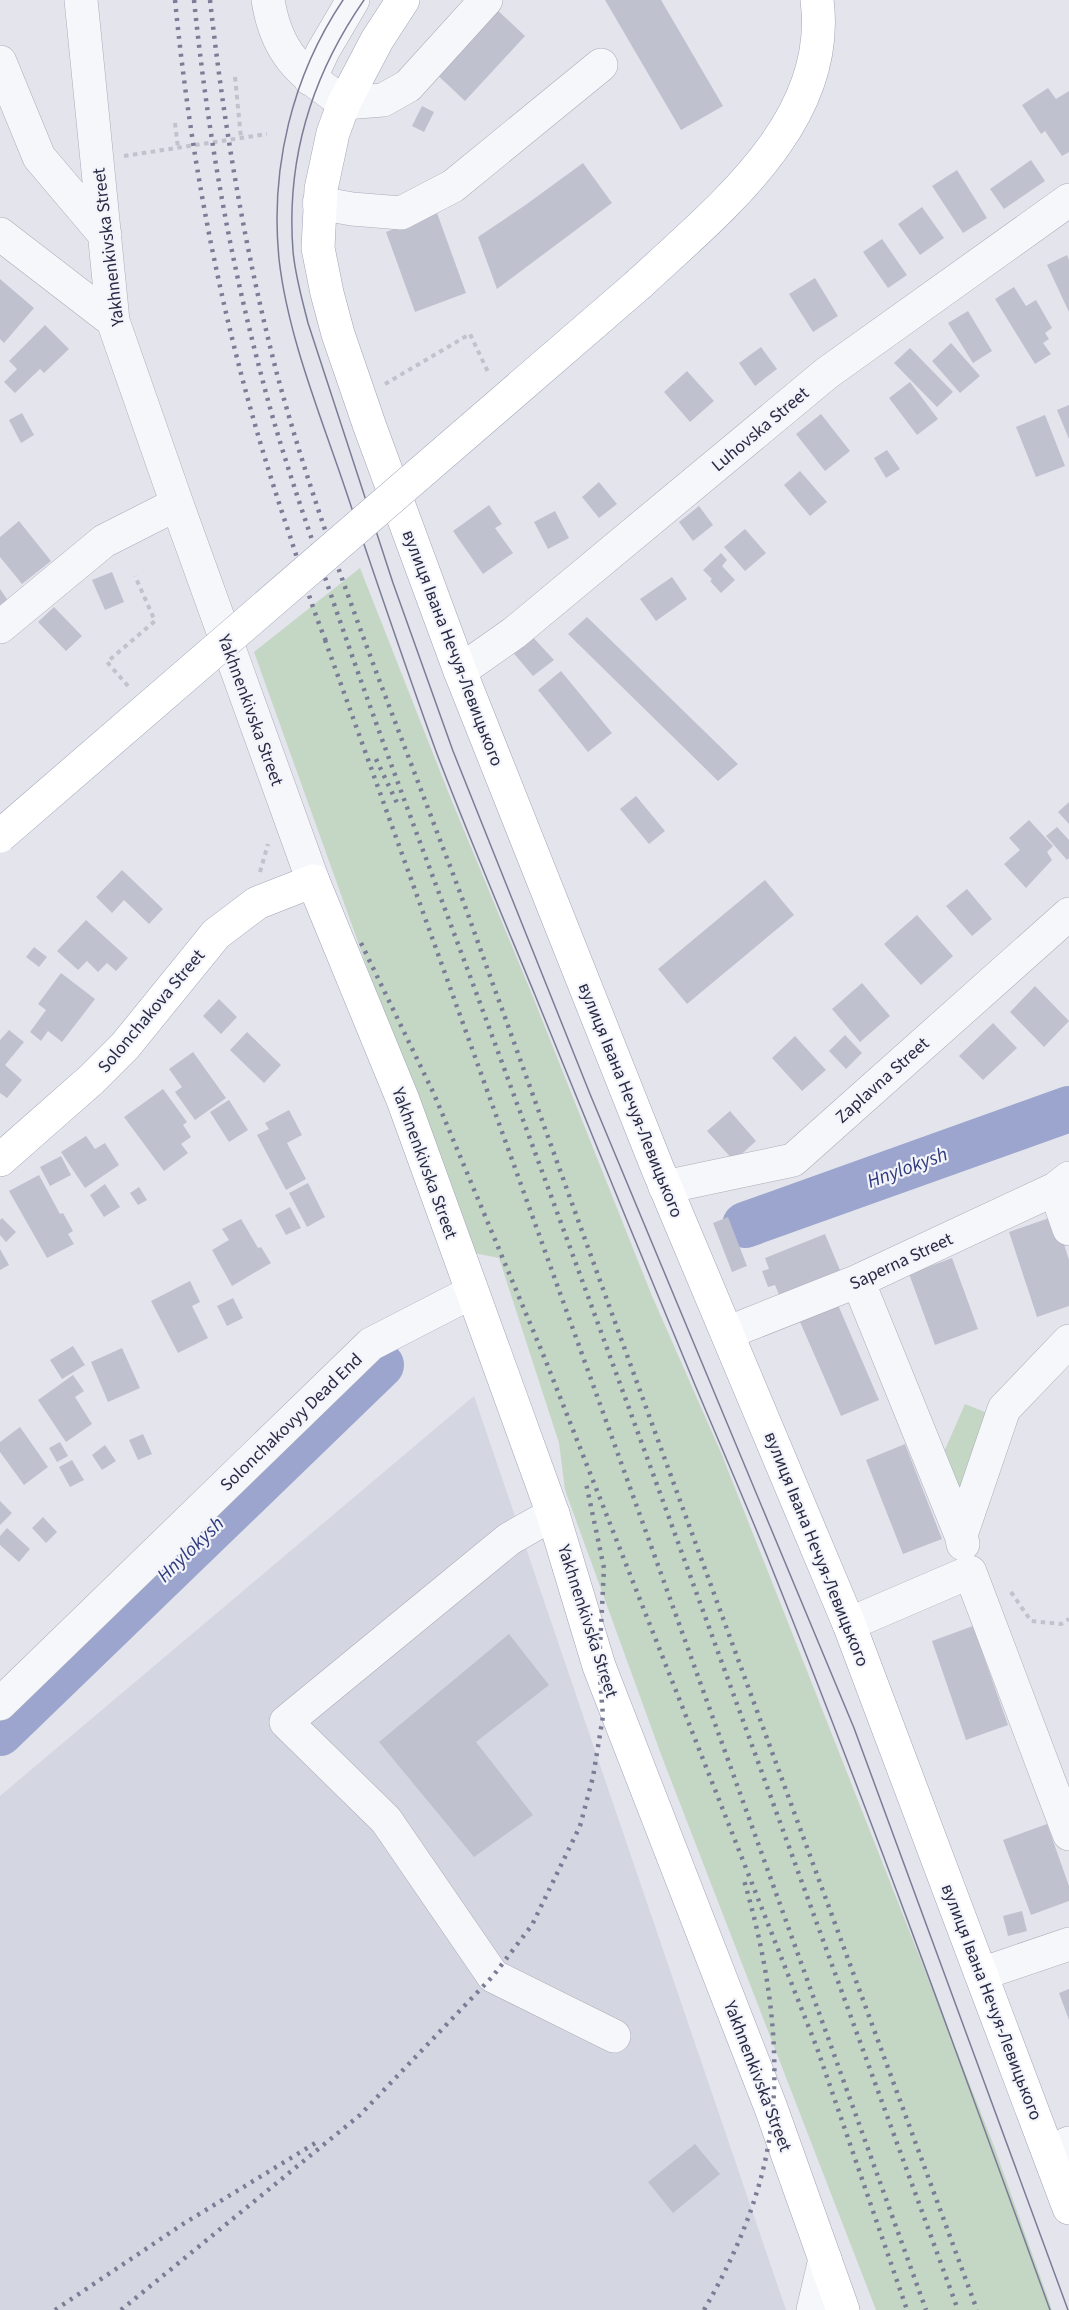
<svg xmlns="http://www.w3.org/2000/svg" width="1069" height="2310" font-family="'Source Sans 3',sans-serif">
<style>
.built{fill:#d4d6e1}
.green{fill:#c4d7c5}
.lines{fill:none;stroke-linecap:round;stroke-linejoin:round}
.river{stroke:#9ca5ce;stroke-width:46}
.building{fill:#c0c1cf}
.minor-casing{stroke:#abacba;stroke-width:34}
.major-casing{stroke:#a2a4b9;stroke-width:34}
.path{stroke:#c1c2cb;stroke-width:4;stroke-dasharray:4.5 4.5;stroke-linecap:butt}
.minor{stroke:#f6f7fa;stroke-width:33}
.major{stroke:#fff;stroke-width:33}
.tram{stroke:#7b7d97;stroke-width:1.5}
.rail{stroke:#7b7d97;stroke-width:4.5;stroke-dasharray:3 6;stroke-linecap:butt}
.major-bridge-casing{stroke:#a2a4b9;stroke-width:34;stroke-linecap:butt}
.major-bridge{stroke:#fff;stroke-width:33}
.labels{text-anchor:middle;stroke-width:4.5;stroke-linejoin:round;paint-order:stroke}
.street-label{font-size:18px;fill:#292b46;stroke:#f3f4f9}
.water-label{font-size:20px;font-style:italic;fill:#303b7d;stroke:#f3f4f9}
</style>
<rect width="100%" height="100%" fill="#e3e4ec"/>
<!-- built -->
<path class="built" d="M474 1396 786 2310H0V1796Z"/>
<!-- green -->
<path class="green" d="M360 568 449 794 533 997 652 1296 722 1455 994 2146 1052 2310H876L662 1757 565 1490 559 1443 499 1258 474 1253 381 1006 254 652Z
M965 1404 992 1415 956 1498 940 1461Z"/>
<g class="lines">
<!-- river -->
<path class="river" d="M745 1225 1069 1109
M0 1733 381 1365"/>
</g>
<!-- building -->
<path class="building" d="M605 0H661L723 106 681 130Z
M491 4 525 36 465 101 431 69Z
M1048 88 1056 99 1069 91V152L1062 156 1045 131 1041 134 1022 105Z
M422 106 434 112 424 132 412 126Z
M1031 160 1045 181 1004 209 990 189Z
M583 163 612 203 497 289 478 237 524 206Z
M957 170 987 218 963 233 932 186Z
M922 207 944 238 920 255 898 224Z
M437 213 466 293 415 312 386 232Z
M882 239 907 275 888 288 863 252Z
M1067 255 1069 260V312L1047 265Z
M815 278 838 316 813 332 789 294Z
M0 279 34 308 4 343 0 339Z
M1014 287 1026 306 1036 300 1052 328 1045 333 1049 339 1043 343 1051 354 1035 364 995 299Z
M968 311 992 351 973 363 948 323Z
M45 325 69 349 44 373 40 369 15 393 4 382 17 369 9 361Z
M951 343 980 376 960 393 932 361Z
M761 347 777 369 755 386 739 363Z
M910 348 953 392 937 407 894 363Z
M687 371 714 401 690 422 664 392Z
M910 382 938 419 917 435 889 398Z
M1069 405V439L1057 410Z
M22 413 34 435 21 443 9 420Z
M821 414 850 451 825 471 796 434Z
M1045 415 1065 466 1036 477 1016 427Z
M887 450 900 469 886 478 874 458Z
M800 471 827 502 810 516 784 485Z
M599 482 617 504 599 518 582 497Z
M489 505 502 524 495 528 513 553 483 574 453 531Z
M699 506 713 525 693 541 679 522Z
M555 511 569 538 548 549 534 522Z
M19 521 51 561 22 584 0 557V537Z
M745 529 766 553 745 571 724 547Z
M721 553 727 560 722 566 735 580 721 593 710 581 712 579 703 570Z
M112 572 124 602 105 610 92 580Z
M672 577 687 599 656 621 640 599Z
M0 589 9 602 0 609Z
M54 607 82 636 66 651 38 622Z
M587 617 738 764 718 781 568 634Z
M529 633 554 660 533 676 510 649Z
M561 671 612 733 588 752 538 690Z
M636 796 665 831 649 844 620 809Z
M1069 802V824L1058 812Z
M1029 820 1053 846 1047 852 1052 860 1026 888 1004 864 1020 850 1009 838Z
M1057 827 1069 840V858L1067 860 1046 836Z
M122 870 163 909 149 924 124 900 112 913 96 897Z
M765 880 794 915 687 1004 658 969Z
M967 889 992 919 972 936 946 906Z
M917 915 953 956 921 985 884 944Z
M86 920 128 958 116 971 107 963 98 972 87 961 78 970 57 951Z
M34 947 47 957 39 967 26 957Z
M61 973 95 999 62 1042 48 1031 41 1041 30 1032 46 1010 38 1004Z
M862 983 890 1016 860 1042 832 1009Z
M1035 986 1069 1021 1044 1047 1010 1012Z
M219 999 237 1017 221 1034 203 1016Z
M993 1023 1017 1048 983 1080 959 1056Z
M9 1030 24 1042 5 1065 22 1080 7 1098 0 1093V1040Z
M247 1032 281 1065 264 1083 230 1050Z
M845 1035 862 1053 846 1069 829 1051Z
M795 1036 826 1070 802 1091 772 1058Z
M193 1052 226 1098 195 1120 175 1092 182 1087 169 1069Z
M163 1089 187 1122 183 1125 191 1137 181 1144 188 1153 164 1171 124 1117Z
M229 1100 248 1130 229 1142 210 1112Z
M289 1110 302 1135 287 1143 306 1179 286 1190 257 1135 269 1129 265 1123Z
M730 1111 756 1141 734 1161 707 1131Z
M86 1136 95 1149 105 1143 119 1165 85 1188 61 1152Z
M61 1156 71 1175 50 1186 40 1167Z
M39 1175 60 1214 63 1213 73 1231 68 1234 74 1244 47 1258 9 1191Z
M308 1183 325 1217 307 1227 289 1193Z
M105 1184 120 1207 104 1217 90 1195Z
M139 1187 147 1200 138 1205 130 1193Z
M290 1207 301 1228 286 1235 275 1215Z
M1055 1216 1069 1260V1306L1037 1317 1009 1232Z
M728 1217 747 1266 732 1272 713 1223Z
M2 1218 16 1232 6 1242 0 1235V1220Z
M241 1219 258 1248 261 1247 271 1263 232 1286 212 1250 229 1240 222 1229Z
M825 1234 842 1275 780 1297 775 1285 768 1287 762 1271 769 1269 765 1258Z
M0 1249 9 1265 0 1270Z
M952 1258 978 1329 935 1345 909 1274Z
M190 1281 200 1302 192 1306 208 1338 178 1353 151 1301Z
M233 1298 243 1318 227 1326 217 1306Z
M835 1298 879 1400 841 1416 797 1315Z
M73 1346 85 1365 62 1379 50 1360Z
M122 1348 140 1388 108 1402 91 1362Z
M73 1375 84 1391 75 1397 92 1424 66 1442 38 1400Z
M20 1427 48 1467 24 1485 0 1452V1442Z
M143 1434 152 1454 138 1460 129 1440Z
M60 1442 68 1456 57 1462 49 1448Z
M905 1444 942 1539 903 1554 866 1460Z
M105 1445 116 1461 102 1470 92 1455Z
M72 1460 84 1480 70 1487 59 1467Z
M0 1501 12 1513 0 1525Z
M43 1517 57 1532 46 1543 32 1528Z
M7 1528 30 1549 19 1562 0 1545V1536Z
M973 1626 1008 1725 966 1740 932 1641Z
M509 1634 549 1685 476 1742 533 1815 474 1857 379 1742Z
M1047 1824 1069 1886V1901L1031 1915 1003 1840Z
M1022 1911 1027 1931 1008 1936 1003 1916Z
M1069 1989V2020L1059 1993Z
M695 2144 720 2174 673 2213 648 2182Z"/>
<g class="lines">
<!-- minor casing -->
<g class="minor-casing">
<path id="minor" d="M81 0 113 321 177 504 313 881
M268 0C277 56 301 72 344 103L383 100 408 86 486 0
M0 62 39 157 105 235
M310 79 323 51 353 0
M319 203 352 209 401 213 453 186 601 65
M0 234 113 321
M0 627 104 541 177 504
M460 671 514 633 827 373 1069 200
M665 1187 793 1160 1069 914
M1055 1189 1069 1229
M858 1281 961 1535
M727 1333 858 1281 1055 1189 1069 1178
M553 1514 509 1539 286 1722 386 1820 493 1976 614 2036
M963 1544 961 1535 1004 1409 1069 1341
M849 1624 970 1572 1069 1834
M0 1704 371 1344 472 1292
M981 1974 1069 1944
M1049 2151 1069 2143
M813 2310 825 2259"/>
</g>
<!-- major casing -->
<g class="major-casing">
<path id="major" d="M403 0 377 40 344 103 333 133 321 189 318 248 327 293 338 334 370 427 460 671 657 1167 849 1624 1069 2208
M639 284C718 210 833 122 817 0
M0 1160 92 1079 125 1046 216 934 257 903 313 881 403 1100 553 1514 599 1666 771 2108 843 2310"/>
</g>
<!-- path -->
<path class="path" d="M235 77 241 138
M175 123 178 148
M124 156 267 134
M385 384 470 334 488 372
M128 686 107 662 155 621 135 576
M260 872 268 844
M1011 1592 1031 1621 1061 1624 1069 1619"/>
<!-- minor -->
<use href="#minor" class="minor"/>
<!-- major -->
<use href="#major" class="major"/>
<!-- tram -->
<path class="tram" d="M343 0C292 76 270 168 279 259 288 339 323 421 348 497 377 583 406 669 437 754 468 835 502 915 535 995 588 1126 641 1255 695 1385 719 1442 744 1499 767 1556 867 1805 959 2058 1050 2310
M364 0C312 75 286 160 293 251 295 275 302 299 308 323L393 583 453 751 590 1094 854 1728 1068 2310"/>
<!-- rail -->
<path class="rail" d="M175 0C193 183 229 356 288 530 301 569 312 609 328 646
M194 0C207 126 228 251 261 374 280 449 306 522 331 595 388 762 452 925 512 1090 662 1496 809 1903 958 2310
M210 0C224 126 245 251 277 374 321 536 384 691 443 848 464 901 482 955 502 1009 658 1444 818 1877 977 2310
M325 640 926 2310
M376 759 398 805
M361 943 434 1094 545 1359 817 2048 907 2310
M55 2310 183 2224 317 2142
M121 2310 360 2115 493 1976 532 1925 580 1826 593 1777 603 1716 599 1666 604 1568 586 1483
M704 2310C734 2258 759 2201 769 2141 783 2053 768 1961 743 1877"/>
<!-- major-bridge casing -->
<g class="major-bridge-casing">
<path id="major-bridge" d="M0 836 639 284"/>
</g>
<!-- major-bridge -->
<use href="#major-bridge" class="major-bridge"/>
</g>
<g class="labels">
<!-- street labels -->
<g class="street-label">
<text transform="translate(108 247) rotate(-97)" y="6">Yakhnenkivska Street</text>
<text transform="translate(760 429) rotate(-40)" y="6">Luhovska Street</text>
<text transform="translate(453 648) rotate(69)" y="6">вулиця Івана Нечуя-Левицького</text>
<text transform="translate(251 710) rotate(70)" y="6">Yakhnenkivska Street</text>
<text transform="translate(151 1011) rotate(-50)" y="6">Solonchakova Street</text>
<text transform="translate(882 1080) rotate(-42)" y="6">Zaplavna Street</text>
<text transform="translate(631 1100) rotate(68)" y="6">вулиця Івана Нечуя-Левицького</text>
<text transform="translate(425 1163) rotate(70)" y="6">Yakhnenkivska Street</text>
<text transform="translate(901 1261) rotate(-25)" y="6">Saperna Street</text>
<text transform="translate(291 1422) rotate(-44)" y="6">Solonchakovyy Dead End</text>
<text transform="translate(817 1549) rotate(68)" y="6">вулиця Івана Нечуя-Левицького</text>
<text transform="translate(588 1621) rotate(72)" y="6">Yakhnenkivska Street</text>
<text transform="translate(992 2002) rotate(69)" y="6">вулиця Івана Нечуя-Левицького</text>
<text transform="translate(758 2076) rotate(69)" y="6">Yakhnenkivska Street</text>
</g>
<!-- water labels -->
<g class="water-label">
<text transform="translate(907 1167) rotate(-20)" y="7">Hnylokysh</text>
<text transform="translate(190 1549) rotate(-44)" y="7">Hnylokysh</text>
</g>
</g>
</svg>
